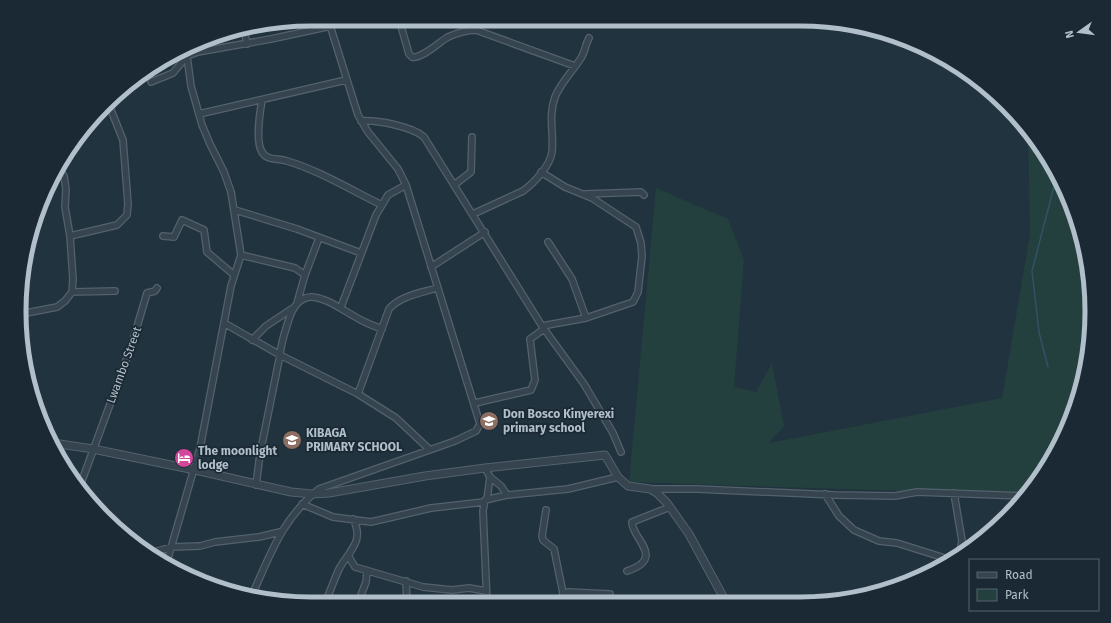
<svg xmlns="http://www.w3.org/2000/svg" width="1111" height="623" font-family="'Fira Sans',sans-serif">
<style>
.green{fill:#233f3e}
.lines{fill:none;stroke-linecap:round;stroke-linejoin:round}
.stream{stroke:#335167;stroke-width:1.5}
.minor-casing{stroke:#53626c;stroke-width:8}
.tertiary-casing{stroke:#53626c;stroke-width:9}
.minor{stroke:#35444e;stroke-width:5.5}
.tertiary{stroke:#35444e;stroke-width:7}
.labels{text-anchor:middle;stroke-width:3.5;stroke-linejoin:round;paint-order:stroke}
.street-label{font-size:12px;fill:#b1bfca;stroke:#1a2933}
.poi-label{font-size:12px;font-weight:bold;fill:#b1bfca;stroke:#1a2933;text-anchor:start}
.rim{fill:none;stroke:#b1bfca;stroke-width:5}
</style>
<rect width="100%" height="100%" fill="#21333f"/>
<!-- green -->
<path class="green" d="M1028 130 1062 182 1082 236 1091 293 1089 350 1076 406 1053 458 1024 495 629 482 656 188 728 219 744 260 734 387 756 392 772 363 784 426 769 443 1002 398 1030 234Z"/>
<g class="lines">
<!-- stream -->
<path class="stream" d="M1048 367 1039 332 1032 271 1057 175"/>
<!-- minor casing -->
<g class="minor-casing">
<path id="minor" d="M399 19 409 54 412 57C422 59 439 42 448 37 457 33 467 30 476 30L575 66
M244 30 247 44
M151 82 173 73 187 56 198 52 271 39 331 26
M262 100C260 112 255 141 262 152 267 161 278 158 287 161 318 170 353 191 382 205
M199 114 346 80
M361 121C377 120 411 126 424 137L542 326 584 384 613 433 621 452
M541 172 565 187 592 198 636 227 641 243 642 256 638 292 633 302 586 318 542 326
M454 185 471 172 472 137
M585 194 641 192 644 195
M235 210 297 229 361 253
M473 214 523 191C534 183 550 166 552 152 554 133 548 116 555 97 561 82 573 71 581 58 585 52 585 45 589 38
M70 236 117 225 127 215 128 204 123 140 109 105
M163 236 174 237 182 220 204 230 207 252 234 275
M548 242 572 279 586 318
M241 255 295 268 305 275
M431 267 485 232
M72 292 115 291
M297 303 305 275 319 238
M341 307 376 215 388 195 406 185
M21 314 57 307 65 301 72 292 73 279 70 236 65 207 66 189 64 176 59 169
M224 323 280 355 358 394 396 418 429 449
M252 340 266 326 293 308
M358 394 389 309C400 296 421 293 437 288
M475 403 531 390 535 380 530 339 544 329
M485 468 490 477 487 499
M490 477 501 486 507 495
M256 485 260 454 280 355C281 342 285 332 289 319 303 277 334 306 359 319 366 323 374 326 382 329
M80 486 131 347 147 293 155 291 157 288
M650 489H696L835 495 895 496 917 492 1023 496
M954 493 962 541 959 556
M825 494 839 516 854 530 879 541 897 543 951 560
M302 504 333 517 371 522 431 508 484 502
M546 510 542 536 543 540 554 549 563 593
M150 553 172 547 200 546 215 542 259 537 280 532
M349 557 355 567 423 587 452 590 469 588 486 591
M166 565 200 448 231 286 241 255 231 192 224 172 210 144 202 125 191 86 187 56 184 53
M627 571C667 558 631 538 632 522L670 507
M406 581 407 603
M252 595C271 553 282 519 319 489L455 441 476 431 480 424 406 185 398 169 368 132 358 115 328 19
M561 602 562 596 568 592 610 594
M325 603C330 592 334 580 339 569 349 551 365 541 353 519
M358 603 366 582 367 571
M487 603 483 511 485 500 507 495 568 489 618 477"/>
</g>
<!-- tertiary casing -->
<g class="tertiary-casing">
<path id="tertiary" d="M53 443 93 449 195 470 291 492 312 494 329 493 425 476 485 468 605 455 618 477 628 486 650 489 657 493 667 503 689 534 726 602"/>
</g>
<!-- minor -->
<use href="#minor" class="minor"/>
<!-- tertiary -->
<use href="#tertiary" class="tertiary"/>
</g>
<!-- icons -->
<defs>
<g id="school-disc" transform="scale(1)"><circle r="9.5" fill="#8d6e63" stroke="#1a2933"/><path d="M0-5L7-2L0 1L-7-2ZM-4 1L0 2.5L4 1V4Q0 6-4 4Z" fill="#fff"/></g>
<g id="hotel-disc" transform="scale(1)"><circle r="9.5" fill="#d1479c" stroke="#1a2933"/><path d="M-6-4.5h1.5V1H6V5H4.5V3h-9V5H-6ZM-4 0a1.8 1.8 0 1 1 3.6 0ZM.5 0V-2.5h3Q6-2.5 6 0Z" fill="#fff"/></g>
</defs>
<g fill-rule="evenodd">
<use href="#school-disc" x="489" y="421"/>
<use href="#school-disc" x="292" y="440"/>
<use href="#hotel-disc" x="184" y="458"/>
</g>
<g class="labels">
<!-- street labels -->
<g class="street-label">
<text transform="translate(124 365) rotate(-70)" y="4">Lwambo Street</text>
</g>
<!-- poi labels -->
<g class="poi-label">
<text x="503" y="418">Don Bosco Kinyerexi<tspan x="503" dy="14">primary school</tspan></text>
<text x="306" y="437">KIBAGA<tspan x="306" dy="14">PRIMARY SCHOOL</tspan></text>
<text x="198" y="455">The moonlight<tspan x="198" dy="14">lodge</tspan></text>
</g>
</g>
<!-- crop -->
<path d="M0 0H1111V623H0ZM311 26H800A285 285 0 0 1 1085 311V312A285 285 0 0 1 800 597H311A285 285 0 0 1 26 312V311A285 285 0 0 1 311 26Z" fill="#1a2933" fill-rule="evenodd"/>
<path class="rim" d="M311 26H800A285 285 0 0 1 1085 311V312A285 285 0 0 1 800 597H311A285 285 0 0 1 26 312V311A285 285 0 0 1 311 26Z"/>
<!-- legend -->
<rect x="969" y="559" width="130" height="52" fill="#1a2933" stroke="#56656f"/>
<rect x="977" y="572" width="20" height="6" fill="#35444e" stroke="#56656f"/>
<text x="1005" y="579" font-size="12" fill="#b1bfca">Road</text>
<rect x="977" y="589" width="20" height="12" fill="#233f3e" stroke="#56656f"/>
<text x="1005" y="599" font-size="12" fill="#b1bfca">Park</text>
<!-- north arrow -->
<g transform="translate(1079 32) rotate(256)" stroke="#1a2933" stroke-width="3" paint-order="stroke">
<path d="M0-3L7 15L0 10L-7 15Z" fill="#b1bfca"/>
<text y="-6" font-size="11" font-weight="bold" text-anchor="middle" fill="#b1bfca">N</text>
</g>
</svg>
